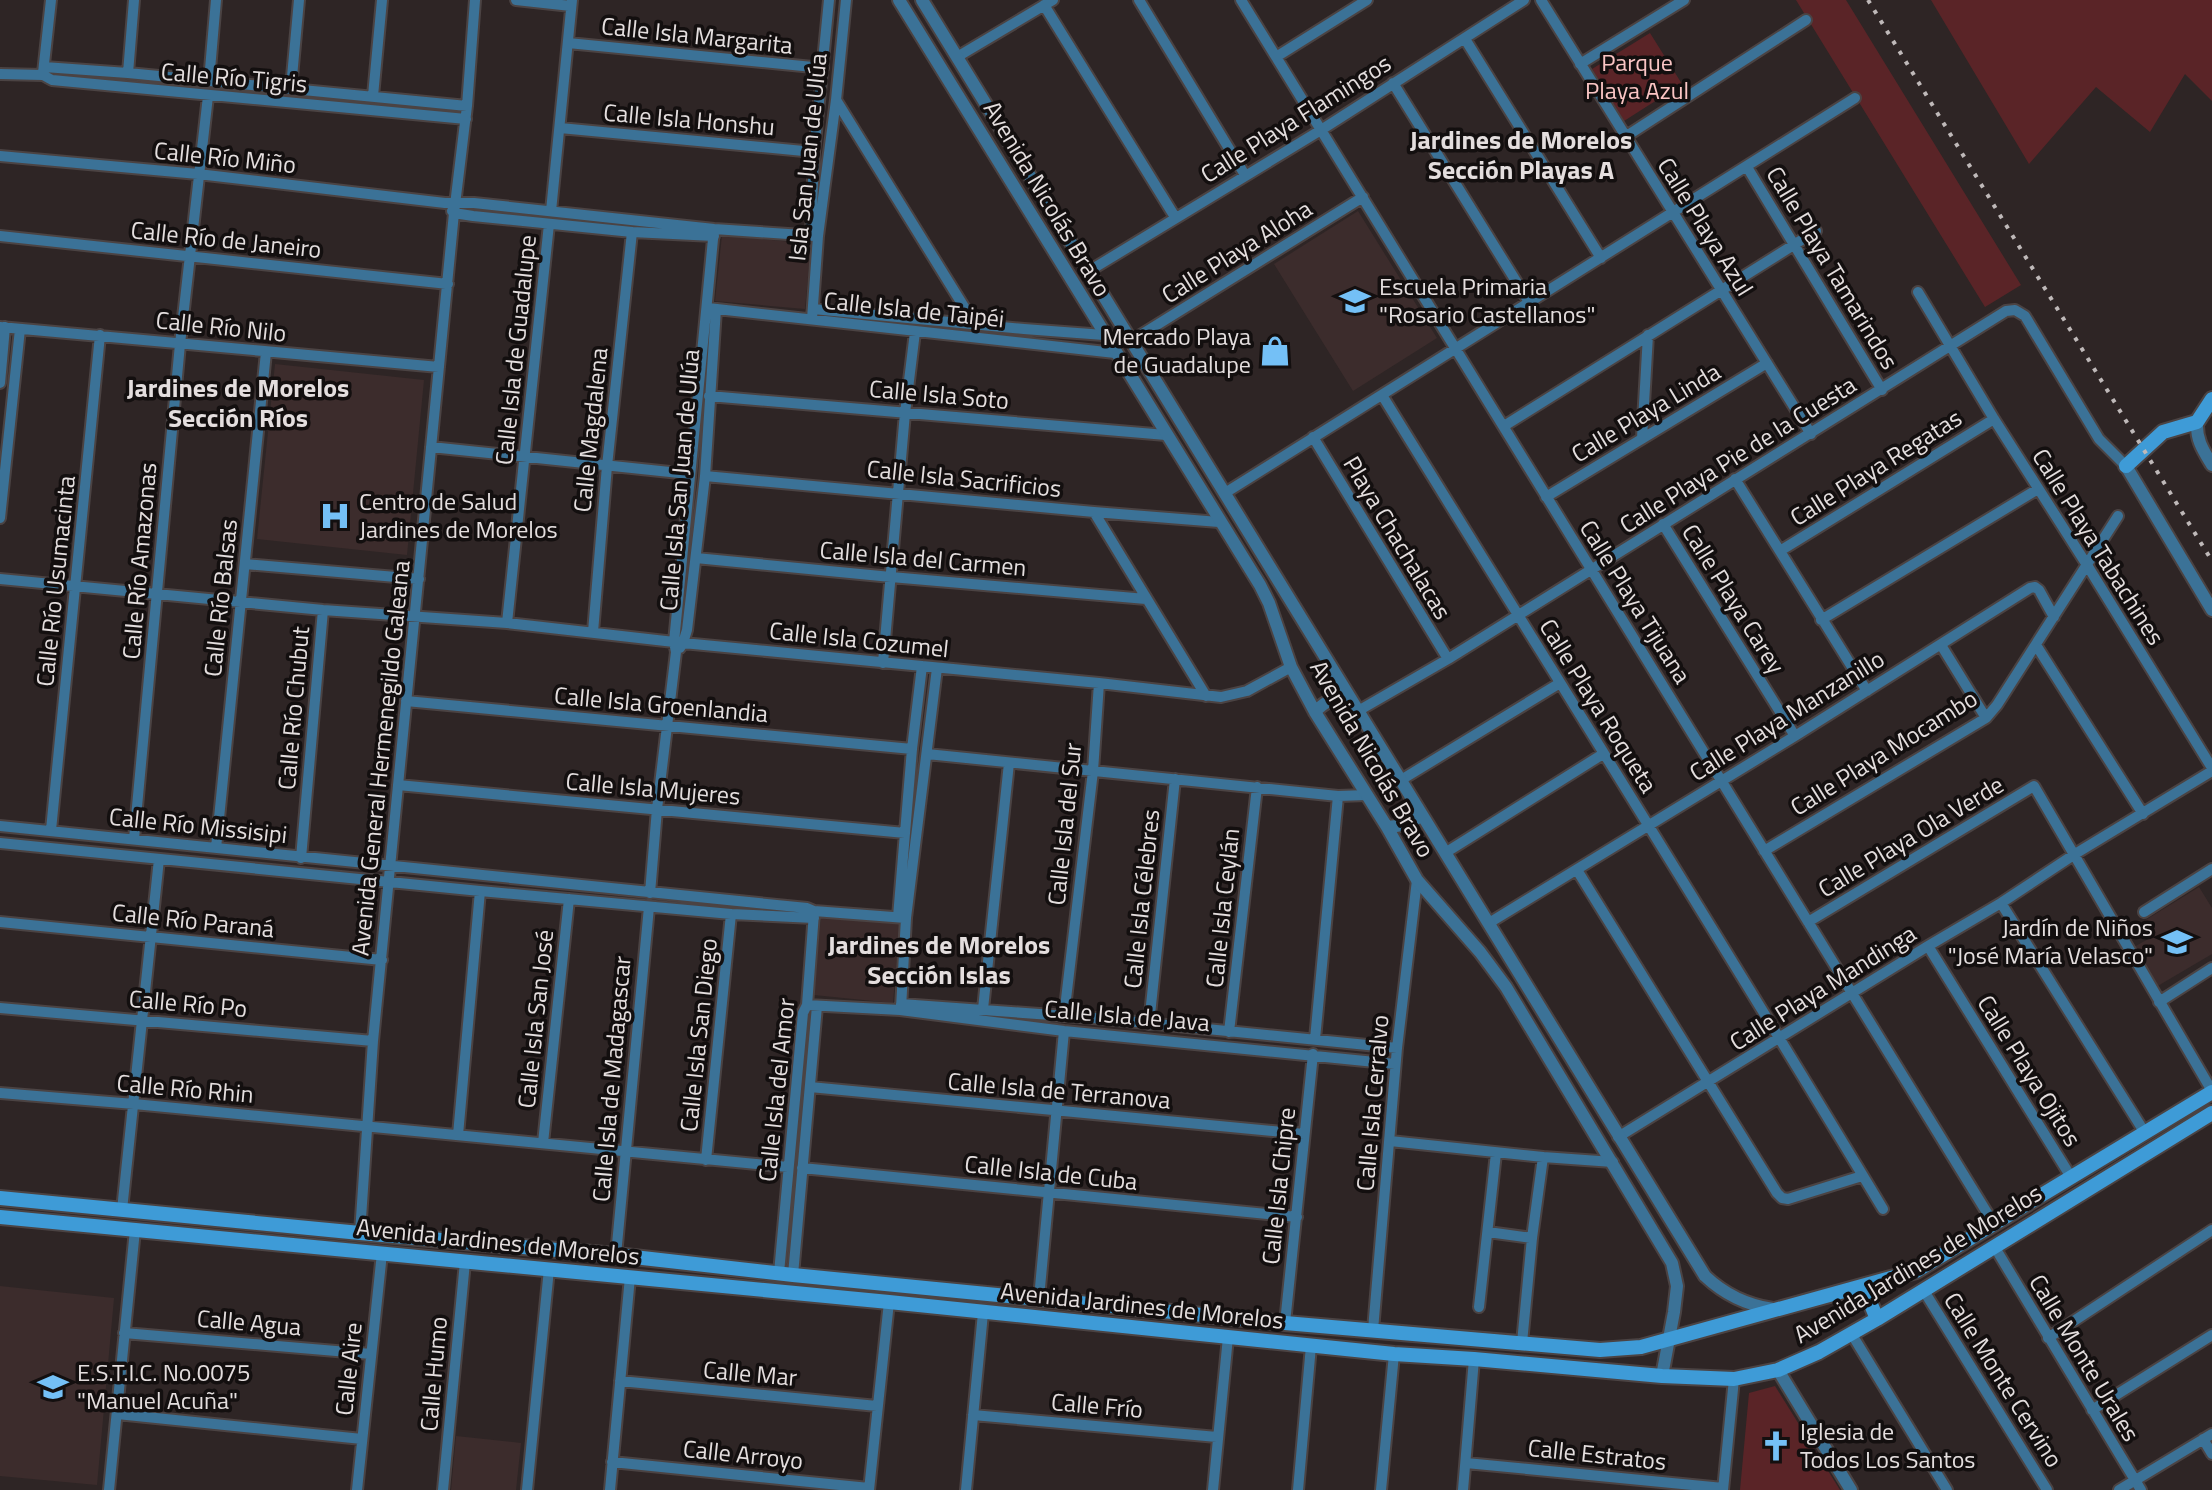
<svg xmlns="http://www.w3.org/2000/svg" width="2212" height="1490" font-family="'Titillium Web',sans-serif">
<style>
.built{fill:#3c2c2c}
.green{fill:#5a2427}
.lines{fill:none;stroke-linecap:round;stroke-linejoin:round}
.minor-casing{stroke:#4b4343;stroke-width:14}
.tertiary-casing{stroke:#4b4343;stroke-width:16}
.secondary-casing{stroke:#4b4343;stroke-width:18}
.minor{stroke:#3b7297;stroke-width:10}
.tertiary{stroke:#3b7297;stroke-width:12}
.secondary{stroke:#3e9bd7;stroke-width:14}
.rail{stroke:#bfb9b9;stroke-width:4;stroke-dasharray:4 8;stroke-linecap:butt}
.labels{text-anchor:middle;stroke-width:7;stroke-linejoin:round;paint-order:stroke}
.street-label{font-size:24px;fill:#e4dede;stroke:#130f0f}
.park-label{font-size:24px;fill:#fac5c4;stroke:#130f0f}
.poi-label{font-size:24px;fill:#e4dede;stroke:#130f0f;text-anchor:start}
.neighbourhood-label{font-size:26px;font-weight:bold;fill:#e4dede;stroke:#130f0f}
</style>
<rect width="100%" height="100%" fill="#2e2525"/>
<!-- built -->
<path class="built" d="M1358 211 1437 338 1353 391 1274 264Z
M722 235 811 244 805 309 715 301Z
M275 364 424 380 407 555 257 539Z
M2199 887 2212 908V954L2156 987 2132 948 2152 937 2144 921Z
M821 915 900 923 893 1003 814 995Z
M0 1286 114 1298 97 1485 0 1476Z
M456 1436 521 1443 516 1490H451Z"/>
<!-- green -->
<path class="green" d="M1796 0H1846L2021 285 1985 307Z
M1931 0H2212V101L2185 74 2150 132 2096 87 2029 164Z
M1650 33 1682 84 1624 121 1592 69Z
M1775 1386 1840 1490H1740L1749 1393Z"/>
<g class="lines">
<!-- minor casing -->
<g class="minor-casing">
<path id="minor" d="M516 0 571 6
M1139 0 1245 175
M1241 0 1994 1224
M1541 0 1811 434
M1044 5 1175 217
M1465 39 1601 258
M568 43 823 68
M957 57 1053 0
M1276 57 1367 0
M1580 64 1684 0
M44 67 128 73 467 106
M43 73 51 0
M128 73 134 0
M0 74 43 75 52 80 466 119
M209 81 216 0
M1393 83 1529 302
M291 88 299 0
M373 96 382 0
M836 100 974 323
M560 128 814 152
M1625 137 1806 20
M0 156 198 174 445 203H474L714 229 818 236
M1747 167 1882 390
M452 211 454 213 473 216 632 232 714 236
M551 211 572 0
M0 236 448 284
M811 236 814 152 829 0
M1089 271 1321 130 1524 0
M1918 292 1994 419 2087 565 2212 768
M708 308 1115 353
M813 309 1024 329 1104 335
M812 319 818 236 836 100 846 0
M0 327 439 367
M1131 341 1363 197
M0 383 5 327
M1382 395C1549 666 1719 936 1883 1209
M709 396 1166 435
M1504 426 1816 231
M1313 437 1448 659
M1642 438 1648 335
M431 447 689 474
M705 476 1094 512 1219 522
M1735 479 1867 691
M1225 493 1855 98
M1546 497 1767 363
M1094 512 1206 696
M0 518 20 329
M1663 524 1795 736
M1780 551 1994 419
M696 558 891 577 1146 599
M245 564 419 579
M0 579 323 610 507 623 683 643 1099 683 1221 697 1247 691 1291 667
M1821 620 2038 489
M507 623 549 224
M593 632 607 466 632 232
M1941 645 1986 718
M2036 645 2143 814
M680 648 683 643 687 630 705 476 716 309
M883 663 905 413 915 332
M406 701 912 749
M1358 711 1448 659 2006 311 2015 310 2025 316 2099 439 2126 466
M927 754 1338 796 1367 795
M1401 780 1560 683
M398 785 905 833
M0 826 807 908 814 911 906 918
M51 830 100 335
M134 839 180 344 208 96
M0 843 480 891 731 914 814 918
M216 848 266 352
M1764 851 1986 718 1997 705 2118 516
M1445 853 1603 754
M301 858 323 610
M1577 870 1777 1193 1782 1198 1788 1199 1862 1176
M650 893 657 809 676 652 674 642 714 229
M2001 903 2145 1133
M2144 912 2212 869
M898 917 912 749 922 666
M0 922 382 960
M1808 922 2034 786 2212 1091
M1489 923 1795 736 2030 588 2035 587 2039 590 2054 617
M1928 946 2071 1177
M2159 1002 2212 968
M901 1004 1107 1019 1397 1048
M807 1005 900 1010 1064 1031 1395 1064
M0 1008 373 1041
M901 1008 906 918 937 668
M983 1009 1009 763
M1064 1016 1093 771 1099 683
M1149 1024 1175 779
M1229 1032 1257 787
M1315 1039 1338 796
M810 1087 1304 1134
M0 1093 134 1104 788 1167
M458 1135 480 891
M1618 1137 1928 946 2001 903 2075 854 2212 771
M1390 1141 1543 1157 1613 1162
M543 1143 569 899
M706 1160 731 914
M802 1168 1297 1217
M122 1210 159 859
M1488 1232 1532 1238
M360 1233 373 1041 454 213 467 106 475 0
M1994 1246 2141 1490
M616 1255 649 907
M779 1273 803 1013 807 1005 814 913
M793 1275 817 1006
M1924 1291 2047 1490
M1039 1298 1064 1031
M1479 1307 1496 1153
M1285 1323 1313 1054
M1373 1330 1397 1048 1417 880
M124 1333 371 1354
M1851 1333 1947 1490
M2048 1338 2212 1230
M1522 1343 1532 1238 1543 1157
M620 1381 877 1406
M2092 1410 2212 1335
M117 1414 362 1439
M973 1415 1217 1437
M2203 1439 2212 1454
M612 1462 869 1488
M1466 1463 1723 1488
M109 1490 135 1230
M357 1490 382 1253
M443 1490 465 1262
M527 1490 549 1269
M610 1490 630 1277
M869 1490 889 1302
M966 1490 983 1313
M1213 1490 1228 1337
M1298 1490 1311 1346
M1381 1490 1394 1354
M1463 1490 1474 1359
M1723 1490 1734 1379
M2119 1490 2212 1434"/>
</g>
<!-- tertiary casing -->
<g class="tertiary-casing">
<path id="tertiary" d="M899 0 1260 585 1269 603 1291 667 1315 712 1387 827 1417 880 1480 952 1506 987 1672 1263 1677 1286 1674 1312 1662 1376
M922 0 1705 1276C1725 1295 1746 1305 1773 1309
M2197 422C2196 440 2203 450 2212 465
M2126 466 2212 610
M1315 712C1325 701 1334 698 1349 696
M1387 827C1401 826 1410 824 1422 815
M1778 1370 1851 1490"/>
</g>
<!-- secondary casing -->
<g class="secondary-casing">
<path id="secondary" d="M2126 466 2163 432 2197 422 2212 399
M0 1198 360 1233 616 1255 793 1275 1285 1323 1600 1350 1641 1347 1916 1271 2212 1092
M0 1217 889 1302 1394 1354 1474 1359 1662 1376 1734 1379 1778 1370 1819 1352 1877 1319 2212 1113
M1859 1288 1870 1302 1877 1319"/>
</g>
<!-- minor -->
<use href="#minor" class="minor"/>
<!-- tertiary -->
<use href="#tertiary" class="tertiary"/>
<!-- secondary -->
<use href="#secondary" class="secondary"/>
<!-- rail -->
<path class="rail" d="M1868 0 2212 561"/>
</g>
<!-- icons -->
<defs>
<g id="school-bare" transform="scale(2.4)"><path d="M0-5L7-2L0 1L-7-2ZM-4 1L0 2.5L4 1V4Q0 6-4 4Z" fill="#74c0f6" stroke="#130f0f" stroke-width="2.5" paint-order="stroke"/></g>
<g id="shop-bare" transform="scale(2.4)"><path d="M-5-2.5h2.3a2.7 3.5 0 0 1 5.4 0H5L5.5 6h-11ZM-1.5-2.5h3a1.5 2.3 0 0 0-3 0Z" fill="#74c0f6" stroke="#130f0f" stroke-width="2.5" paint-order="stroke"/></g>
<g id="hospital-bare" transform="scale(2.4)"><path d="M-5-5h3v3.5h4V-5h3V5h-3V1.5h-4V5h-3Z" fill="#74c0f6" stroke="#130f0f" stroke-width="2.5" paint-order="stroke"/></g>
<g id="church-bare" transform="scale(2.4)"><path d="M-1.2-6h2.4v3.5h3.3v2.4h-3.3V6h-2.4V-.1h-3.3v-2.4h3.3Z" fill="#74c0f6" stroke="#130f0f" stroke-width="2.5" paint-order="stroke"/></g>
</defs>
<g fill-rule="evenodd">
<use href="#school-bare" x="1355" y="301"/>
<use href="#shop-bare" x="1275" y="351"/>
<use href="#hospital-bare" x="335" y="516"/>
<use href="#school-bare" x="2177" y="942"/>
<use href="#school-bare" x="53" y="1387"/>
<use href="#church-bare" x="1776" y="1446"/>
</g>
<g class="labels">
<!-- street labels -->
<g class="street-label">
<text transform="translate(697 36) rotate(6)" y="8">Calle Isla Margarita</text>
<text transform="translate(234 78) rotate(5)" y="8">Calle Río Tigris</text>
<text transform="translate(1296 119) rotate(-32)" y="8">Calle Playa Flamingos</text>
<text transform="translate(689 120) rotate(5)" y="8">Calle Isla Honshu</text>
<text transform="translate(808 157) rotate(-84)" y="8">Isla San Juan de Ulúa</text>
<text transform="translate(225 158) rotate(6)" y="8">Calle Río Miño</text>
<text transform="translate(1047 199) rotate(59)" y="8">Avenida Nicolás Bravo</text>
<text transform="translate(1705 227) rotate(58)" y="8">Calle Playa Azul</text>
<text transform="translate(226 240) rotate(6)" y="8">Calle Río de Janeiro</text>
<text transform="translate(1237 252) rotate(-32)" y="8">Calle Playa Aloha</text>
<text transform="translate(1832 268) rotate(59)" y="8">Calle Playa Tamarindos</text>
<text transform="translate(914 310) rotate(6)" y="8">Calle Isla de Taipéi</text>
<text transform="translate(221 327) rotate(6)" y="8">Calle Río Nilo</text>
<text transform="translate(516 350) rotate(-84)" y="8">Calle Isla de Guadalupe</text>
<text transform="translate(939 395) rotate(5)" y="8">Calle Isla Soto</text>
<text transform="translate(1646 413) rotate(-31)" y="8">Calle Playa Linda</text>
<text transform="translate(591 430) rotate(-84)" y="8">Calle Magdalena</text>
<text transform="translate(1738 455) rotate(-32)" y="8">Calle Playa Pie de la Cuesta</text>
<text transform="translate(1876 468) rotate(-32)" y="8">Calle Playa Regatas</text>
<text transform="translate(964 479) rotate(6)" y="8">Calle Isla Sacrificios</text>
<text transform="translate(680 480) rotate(-85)" y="8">Calle Isla San Juan de Ulúa</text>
<text transform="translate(1397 538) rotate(59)" y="8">Playa Chachalacas</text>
<text transform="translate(2098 547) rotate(58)" y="8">Calle Playa Tabachines</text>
<text transform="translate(923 559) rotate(5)" y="8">Calle Isla del Carmen</text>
<text transform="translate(140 561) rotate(-85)" y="8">Calle Río Amazonas</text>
<text transform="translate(56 581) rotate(-84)" y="8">Calle Río Usumacinta</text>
<text transform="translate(221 598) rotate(-84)" y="8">Calle Río Balsas</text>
<text transform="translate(1733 599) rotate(58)" y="8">Calle Playa Carey</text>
<text transform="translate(1635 602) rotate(58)" y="8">Calle Playa Tijuana</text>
<text transform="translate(859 640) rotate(6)" y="8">Calle Isla Cozumel</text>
<text transform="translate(661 705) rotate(5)" y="8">Calle Isla Groenlandia</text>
<text transform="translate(1598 706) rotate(58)" y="8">Calle Playa Roqueta</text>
<text transform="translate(294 708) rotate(-85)" y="8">Calle Río Chubut</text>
<text transform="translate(1787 716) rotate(-32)" y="8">Calle Playa Manzanillo</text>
<text transform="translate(1884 753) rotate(-32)" y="8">Calle Playa Mocambo</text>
<text transform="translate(381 758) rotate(-84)" y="8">Avenida General Hermenegildo Galeana</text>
<text transform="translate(1372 759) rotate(60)" y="8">Avenida Nicolás Bravo</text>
<text transform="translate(653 789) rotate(5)" y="8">Calle Isla Mujeres</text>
<text transform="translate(1065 824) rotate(-84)" y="8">Calle Isla del Sur</text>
<text transform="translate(198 826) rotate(6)" y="8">Calle Río Missisipi</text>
<text transform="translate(1911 837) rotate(-31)" y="8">Calle Playa Ola Verde</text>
<text transform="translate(1142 899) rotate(-84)" y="8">Calle Isla Célebres</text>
<text transform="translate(1223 908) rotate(-84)" y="8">Calle Isla Ceylán</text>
<text transform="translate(193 921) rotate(6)" y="8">Calle Río Paraná</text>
<text transform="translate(1823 988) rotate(-32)" y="8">Calle Playa Mandinga</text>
<text transform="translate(188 1004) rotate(5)" y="8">Calle Río Po</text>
<text transform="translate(1127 1016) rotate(5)" y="8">Calle Isla de Java</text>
<text transform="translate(536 1019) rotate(-84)" y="8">Calle Isla San José</text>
<text transform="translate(699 1035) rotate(-84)" y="8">Calle Isla San Diego</text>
<text transform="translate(2029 1071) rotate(58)" y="8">Calle Playa Ojitos</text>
<text transform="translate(612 1079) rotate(-85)" y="8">Calle Isla de Madagascar</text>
<text transform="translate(185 1089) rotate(5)" y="8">Calle Río Rhin</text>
<text transform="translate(777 1090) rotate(-84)" y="8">Calle Isla del Amor</text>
<text transform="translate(1059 1091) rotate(5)" y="8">Calle Isla de Terranova</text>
<text transform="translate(1373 1103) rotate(-85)" y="8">Calle Isla Cerralvo</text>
<text transform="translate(1051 1173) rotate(6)" y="8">Calle Isla de Cuba</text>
<text transform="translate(1279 1186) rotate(-84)" y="8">Calle Isla Chipre</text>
<text transform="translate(498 1242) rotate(6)" y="8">Avenida Jardines de Morelos</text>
<text transform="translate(1918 1264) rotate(-31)" y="8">Avenida Jardines de Morelos</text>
<text transform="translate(1142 1306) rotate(6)" y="8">Avenida Jardines de Morelos</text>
<text transform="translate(249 1323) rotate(5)" y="8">Calle Agua</text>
<text transform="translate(2084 1358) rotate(59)" y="8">Calle Monte Urales</text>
<text transform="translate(349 1369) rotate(-84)" y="8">Calle Aire</text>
<text transform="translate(434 1374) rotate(-85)" y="8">Calle Humo</text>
<text transform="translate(750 1374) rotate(5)" y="8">Calle Mar</text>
<text transform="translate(2003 1380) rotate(58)" y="8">Calle Monte Cervino</text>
<text transform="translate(1097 1406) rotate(5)" y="8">Calle Frío</text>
<text transform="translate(743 1455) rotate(6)" y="8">Calle Arroyo</text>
<text transform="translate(1597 1455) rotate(6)" y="8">Calle Estratos</text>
</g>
<!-- park labels -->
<g class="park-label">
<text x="1637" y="71">Parque<tspan x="1637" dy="28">Playa Azul</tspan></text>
</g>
<!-- poi labels -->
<g class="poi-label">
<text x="1379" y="295">Escuela Primaria<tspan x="1379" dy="28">"Rosario Castellanos"</tspan></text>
<text x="1251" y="345" text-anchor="end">Mercado Playa<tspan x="1251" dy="28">de Guadalupe</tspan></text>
<text x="359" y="510">Centro de Salud<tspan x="359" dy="28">Jardines de Morelos</tspan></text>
<text x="2153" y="936" text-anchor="end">Jardín de Niños<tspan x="2153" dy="28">"José María Velasco"</tspan></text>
<text x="77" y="1381">E.S.T.I.C. No.0075<tspan x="77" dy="28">"Manuel Acuña"</tspan></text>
<text x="1800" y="1440">Iglesia de<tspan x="1800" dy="28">Todos Los Santos</tspan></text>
</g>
<!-- neighbourhood labels -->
<g class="neighbourhood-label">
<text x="1521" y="149">Jardines de Morelos<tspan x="1521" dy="30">Sección Playas A</tspan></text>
<text x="238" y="397">Jardines de Morelos<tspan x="238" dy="30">Sección Ríos</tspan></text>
<text x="939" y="954">Jardines de Morelos<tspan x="939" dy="30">Sección Islas</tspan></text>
</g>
</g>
</svg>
